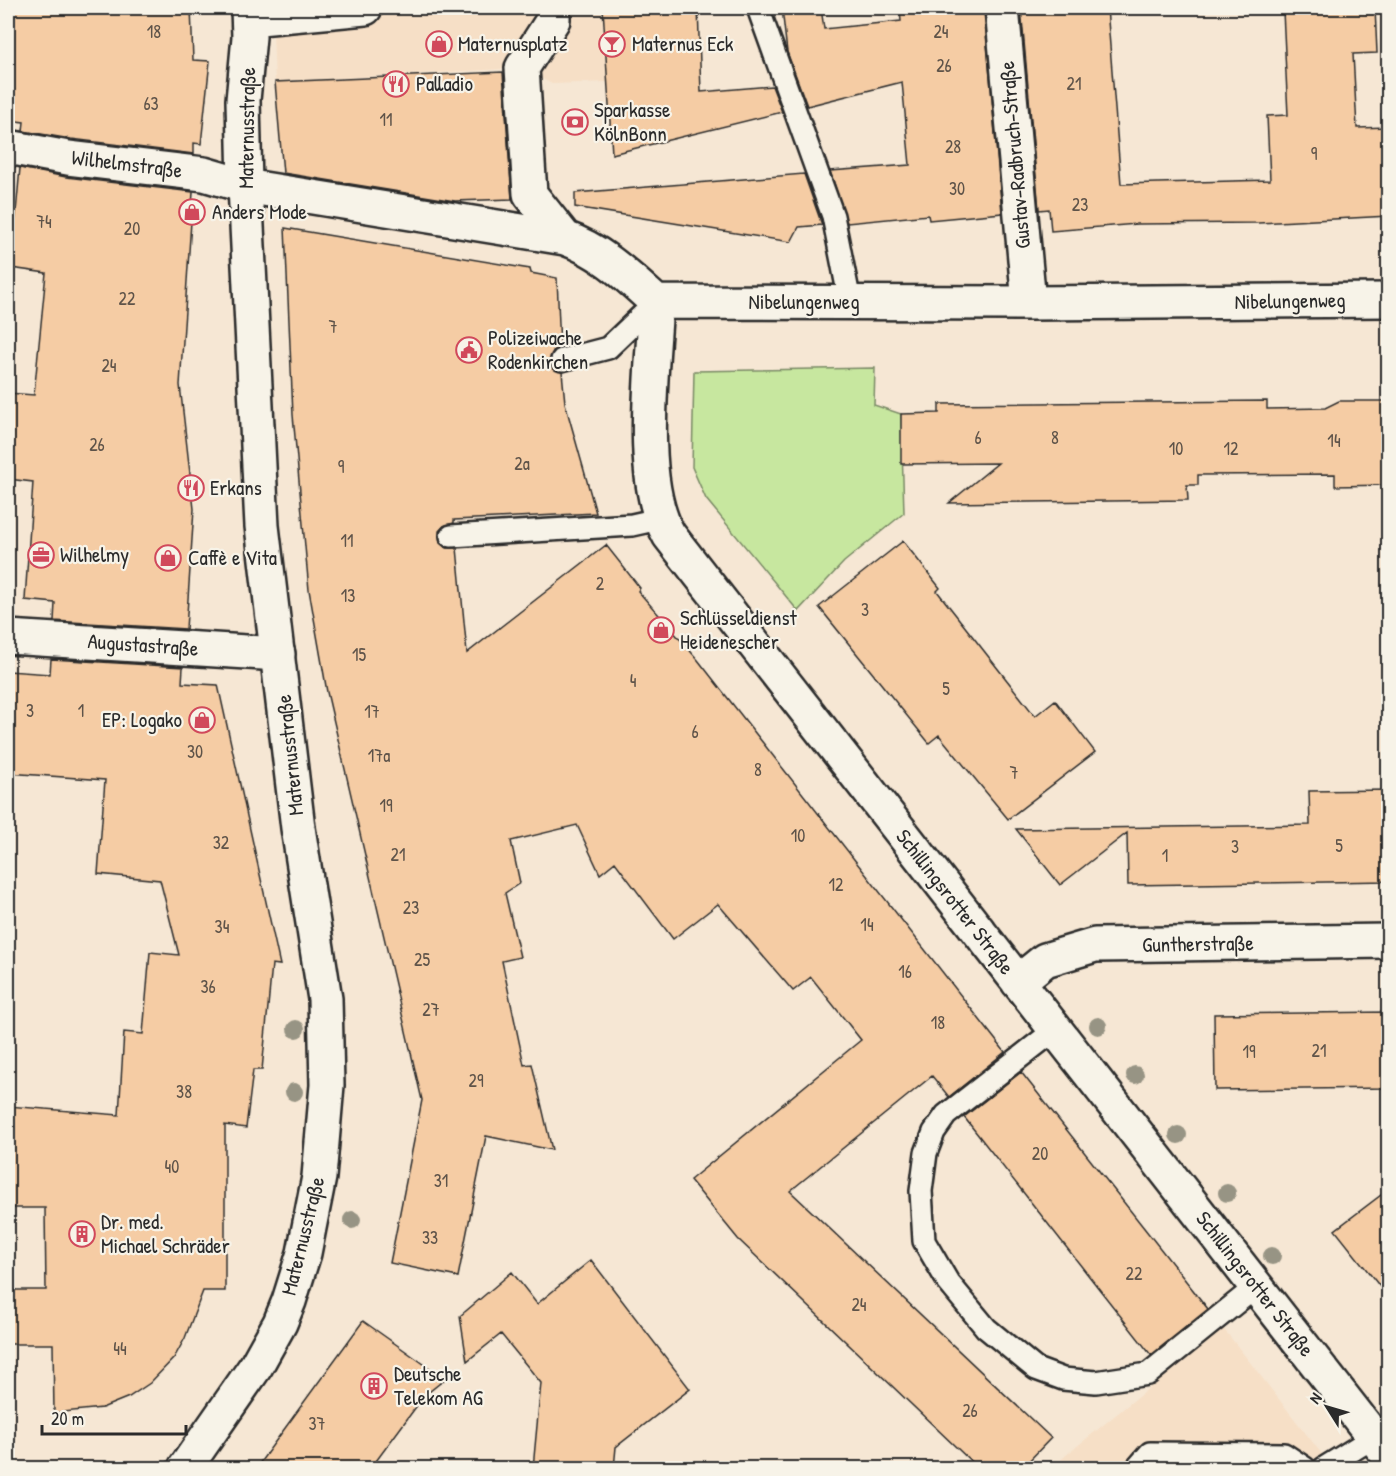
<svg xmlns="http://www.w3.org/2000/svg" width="1396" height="1476" font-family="'Patrick Hand',sans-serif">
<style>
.built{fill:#f6dfc6}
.green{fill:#c7e79f;stroke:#798965;stroke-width:1.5}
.building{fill:#f5cca4;stroke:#2b2b2b;stroke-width:1.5}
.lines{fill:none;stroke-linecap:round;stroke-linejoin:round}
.lane-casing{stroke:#2b2b2b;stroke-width:26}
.street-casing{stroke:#2b2b2b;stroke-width:38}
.secondary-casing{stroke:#2b2b2b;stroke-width:38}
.path{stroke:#2b2b2b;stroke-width:4;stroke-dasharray:1.5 4.5;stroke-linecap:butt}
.lane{stroke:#f7f3e8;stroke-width:21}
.street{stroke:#f7f3e8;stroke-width:33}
.secondary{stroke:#f7f3e8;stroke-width:33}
.tree{fill:#979484}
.labels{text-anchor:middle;stroke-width:4.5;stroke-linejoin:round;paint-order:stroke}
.number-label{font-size:18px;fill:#5e5349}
.poi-label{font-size:21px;fill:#2b2b2b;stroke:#f7f3e8;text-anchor:start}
.street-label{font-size:21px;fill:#2b2b2b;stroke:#f7f3e8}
</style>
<rect width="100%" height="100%" fill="#f6e7d4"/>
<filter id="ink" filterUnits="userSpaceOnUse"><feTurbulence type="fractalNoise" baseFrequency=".0167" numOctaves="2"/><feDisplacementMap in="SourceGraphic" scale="12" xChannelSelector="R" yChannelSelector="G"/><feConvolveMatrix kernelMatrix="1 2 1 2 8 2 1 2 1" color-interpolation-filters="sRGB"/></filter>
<g filter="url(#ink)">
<!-- built -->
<path class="built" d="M272 8H602L607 82 552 84 522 68 275 82Z
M1223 1328 1333 1468H1053L1065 1456Z"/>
<!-- green -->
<path class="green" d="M875 368 874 405 901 414 904 513 844 562 798 611 706 499 692 467 694 371Z"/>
<!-- building -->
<path class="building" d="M8 8H191L193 60 210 61 201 144 194 143V154L71 139 23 131 24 122 8 120Z
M603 8H698L701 92 772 86 782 112 612 154Z
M782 8H821L824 29 901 21 900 11 907 10V8H984L1002 213 929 220 928 215 847 223 830 171 910 165 902 82 807 106 787 52Z
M1021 8H1107L1121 184 1270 180 1267 116 1288 115 1283 11H1291V8H1375L1377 53 1353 54 1357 128 1389 127V216L1258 223 1137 224 1051 231 1049 209 1039 210Z
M503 72 512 199 455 201 283 173 275 82Z
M20 168 66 177 193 192 180 385 194 509 186 629 54 621 55 603 25 600 33 482 8 479V393L34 395 46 273 11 268Z
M804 174 822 225 799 227 791 242 575 207V193Z
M285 228 530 269 531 273 557 278 560 347 553 351 550 363 553 369 562 372 565 403 596 513 454 520V523L444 526 439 531 440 543 446 548H457L467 653 606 545 640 588 638 591 698 660 1005 1052 949 1097 932 1076 790 1191 1051 1438 1022 1468H978L738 1239 690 1180 861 1040 811 977 793 991 718 904 673 939 615 862 600 874 577 825 511 841 520 883 505 893 520 957 502 961 524 1065 532 1064 552 1150 486 1136 458 1277 390 1263 422 1100 327 692 309 590 293 415Z
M1267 401V409L1325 408 1339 401H1389V485L1335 486V474L1198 475V485H1187L1188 500 949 503 998 463 901 464V414L939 413V404Z
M903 541 940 588 937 591 1035 716 1055 700 1095 752 1008 819 939 735 929 743 819 607Z
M51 659 183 667 182 683 218 685 280 965 272 964 262 1070H253L246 1128 225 1125V1291H203L185 1338 174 1358 150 1383 129 1397 102 1408 54 1413 53 1344H8V1290H46L45 1208H8V1106L119 1115 124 1032 143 1034 150 952 179 955 160 880 98 874 105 780 8 773V671L50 674Z
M1389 790V881L1128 885 1127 833 1060 885 1016 829 1310 825 1309 791Z
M1389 1012V1088L1215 1090 1214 1014Z
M1021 1072 1208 1309 1151 1355 964 1117Z
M1389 1189V1298L1335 1230Z
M591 1260 690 1389 616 1447 614 1468H533L541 1383 501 1334 467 1361 460 1316 512 1272 537 1304Z
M363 1321 445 1379 424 1396 371 1468H256Z"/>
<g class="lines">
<!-- lane casing -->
<g class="lane-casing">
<path id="lane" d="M758 8 833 216 850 302
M562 360 608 348 656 302
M451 536 632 525 659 519
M1056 1029 946 1115 934 1132 926 1153 921 1191 924 1241 948 1282 986 1328 1036 1369 1063 1379 1096 1382 1148 1374 1257 1286
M1137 1468 1150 1453 1284 1454 1305 1468
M1324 1468 1374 1437"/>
</g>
<!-- street casing -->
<g class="street-casing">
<path id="street" d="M553 8V20L522 68 530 194 565 238
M1002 8 1029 303
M249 19 365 8
M8 147 68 158 204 174 245 186 565 238C602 251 627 276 656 302L1029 303 1388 300
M656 302C653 365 637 480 669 535L1388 1455
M8 637 278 654
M1018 982 1045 960 1095 945 1388 941"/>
</g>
<!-- secondary casing -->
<g class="secondary-casing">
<path id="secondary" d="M185 1468 256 1366 280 1323 289 1301 304 1253 319 1177 327 1085 325 999 298 828 262 526 245 186 243 100 249 37 248 8"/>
</g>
<!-- path -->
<path class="path" d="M58 1468 118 1465 123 1468"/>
<!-- lane -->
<use href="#lane" class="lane"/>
<!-- street -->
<use href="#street" class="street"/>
<!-- secondary -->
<use href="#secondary" class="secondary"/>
</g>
<!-- trees -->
<g class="tree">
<circle cx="1098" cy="1026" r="9"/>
<circle cx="296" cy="1029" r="9"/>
<circle cx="1135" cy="1075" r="9"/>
<circle cx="294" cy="1092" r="9"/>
<circle cx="1178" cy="1135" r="9"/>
<circle cx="1227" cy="1193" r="9"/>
<circle cx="352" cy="1220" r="9"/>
<circle cx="1272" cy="1256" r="9"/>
</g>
</g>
<!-- icons -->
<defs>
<g id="shop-ring" transform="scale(1.35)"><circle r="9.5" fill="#f7f3e8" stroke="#d1495b" stroke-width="1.5"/><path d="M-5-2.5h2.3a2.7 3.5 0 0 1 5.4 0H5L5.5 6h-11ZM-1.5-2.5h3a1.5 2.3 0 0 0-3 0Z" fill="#d1495b"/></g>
<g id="bar-ring" transform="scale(1.35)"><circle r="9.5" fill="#f7f3e8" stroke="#d1495b" stroke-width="1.5"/><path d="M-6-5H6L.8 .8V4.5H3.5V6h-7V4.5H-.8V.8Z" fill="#d1495b"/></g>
<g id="restaurant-ring" transform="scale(1.35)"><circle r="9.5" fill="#f7f3e8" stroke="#d1495b" stroke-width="1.5"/><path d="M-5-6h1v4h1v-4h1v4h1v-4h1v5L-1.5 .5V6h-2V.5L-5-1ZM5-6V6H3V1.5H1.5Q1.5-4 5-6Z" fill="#d1495b"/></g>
<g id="bank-ring" transform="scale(1.35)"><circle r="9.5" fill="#f7f3e8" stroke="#d1495b" stroke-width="1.5"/><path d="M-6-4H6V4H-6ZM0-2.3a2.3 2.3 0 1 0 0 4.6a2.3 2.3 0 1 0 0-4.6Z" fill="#d1495b"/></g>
<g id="civic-ring" transform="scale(1.35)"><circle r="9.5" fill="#f7f3e8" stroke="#d1495b" stroke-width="1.5"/><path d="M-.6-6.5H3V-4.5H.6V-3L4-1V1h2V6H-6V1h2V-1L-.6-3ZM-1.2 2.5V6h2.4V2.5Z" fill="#d1495b"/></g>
<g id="office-ring" transform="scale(1.35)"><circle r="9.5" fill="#f7f3e8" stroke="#d1495b" stroke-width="1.5"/><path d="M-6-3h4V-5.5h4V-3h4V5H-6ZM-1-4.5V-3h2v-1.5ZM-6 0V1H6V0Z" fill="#d1495b"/></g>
<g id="building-ring" transform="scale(1.35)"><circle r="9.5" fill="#f7f3e8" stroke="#d1495b" stroke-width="1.5"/><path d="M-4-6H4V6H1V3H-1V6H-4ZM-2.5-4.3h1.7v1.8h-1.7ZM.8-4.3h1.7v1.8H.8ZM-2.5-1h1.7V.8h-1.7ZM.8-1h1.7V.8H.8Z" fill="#d1495b"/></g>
</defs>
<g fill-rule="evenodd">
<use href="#shop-ring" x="439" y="44"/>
<use href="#bar-ring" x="612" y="44"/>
<use href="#restaurant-ring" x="396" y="84"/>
<use href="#bank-ring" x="575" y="122"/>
<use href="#shop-ring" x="192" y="212"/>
<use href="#civic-ring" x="469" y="350"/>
<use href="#restaurant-ring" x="191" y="488"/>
<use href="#office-ring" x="41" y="555"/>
<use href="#shop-ring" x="168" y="558"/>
<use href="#shop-ring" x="661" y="630"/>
<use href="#shop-ring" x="202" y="720"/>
<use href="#building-ring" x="82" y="1234"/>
<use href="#building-ring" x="374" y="1386"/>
</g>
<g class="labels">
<!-- number labels -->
<g class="number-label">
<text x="154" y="38">18</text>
<text x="941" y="38">24</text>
<text x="944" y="72">26</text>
<text x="1074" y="90">21</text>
<text x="151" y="110">63</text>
<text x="386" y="126">11</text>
<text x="953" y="153">28</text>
<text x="1314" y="160">9</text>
<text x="957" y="195">30</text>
<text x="1080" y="211">23</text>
<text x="44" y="228">74</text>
<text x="132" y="235">20</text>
<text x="127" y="305">22</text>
<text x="333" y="333">7</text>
<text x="109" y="372">24</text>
<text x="978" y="444">6</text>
<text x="1055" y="444">8</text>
<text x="1334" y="447">14</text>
<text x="97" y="451">26</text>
<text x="1176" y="455">10</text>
<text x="1231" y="455">12</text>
<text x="522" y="470">2a</text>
<text x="341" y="473">9</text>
<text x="347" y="547">11</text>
<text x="600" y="590">2</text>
<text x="348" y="602">13</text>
<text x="865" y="616">3</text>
<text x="359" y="661">15</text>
<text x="633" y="687">4</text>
<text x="946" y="695">5</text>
<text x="30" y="717">3</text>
<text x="81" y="717">1</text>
<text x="372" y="718">17</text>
<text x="695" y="738">6</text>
<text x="195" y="758">30</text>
<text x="379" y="762">17a</text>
<text x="758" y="776">8</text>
<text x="1014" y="779">7</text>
<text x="386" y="812">19</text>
<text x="798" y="842">10</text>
<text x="221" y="849">32</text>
<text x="1339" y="852">5</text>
<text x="1235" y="853">3</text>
<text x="398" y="861">21</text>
<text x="1165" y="862">1</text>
<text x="836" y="891">12</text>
<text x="411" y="914">23</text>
<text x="867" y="931">14</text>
<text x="222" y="933">34</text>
<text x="422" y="966">25</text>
<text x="905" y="978">16</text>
<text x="208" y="993">36</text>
<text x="431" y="1016">27</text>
<text x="938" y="1029">18</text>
<text x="1319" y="1057">21</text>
<text x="1249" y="1058">19</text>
<text x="476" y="1087">29</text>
<text x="184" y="1098">38</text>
<text x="1040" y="1160">20</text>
<text x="172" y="1173">40</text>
<text x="441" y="1187">31</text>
<text x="430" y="1244">33</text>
<text x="1134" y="1280">22</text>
<text x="859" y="1311">24</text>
<text x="120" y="1355">44</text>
<text x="970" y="1417">26</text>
<text x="317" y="1430">37</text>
</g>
<!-- poi labels -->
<g class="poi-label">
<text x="458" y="51">Maternusplatz</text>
<text x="632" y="51">Maternus Eck</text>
<text x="416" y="91">Palladio</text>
<text x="594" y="117">Sparkasse<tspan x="594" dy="24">KölnBonn</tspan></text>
<text x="212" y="219">Anders Mode</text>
<text x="488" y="345">Polizeiwache<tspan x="488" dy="24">Rodenkirchen</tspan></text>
<text x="210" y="495">Erkans</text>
<text x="60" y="562">Wilhelmy</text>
<text x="188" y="565">Caffè e Vita</text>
<text x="680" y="625">Schlüsseldienst<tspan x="680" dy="24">Heidenescher</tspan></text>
<text x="182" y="727" text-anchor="end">EP: Logako</text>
<text x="101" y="1229">Dr. med.<tspan x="101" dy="24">Michael Schräder</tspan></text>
<text x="394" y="1381">Deutsche<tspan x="394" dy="24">Telekom AG</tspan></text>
</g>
<!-- street labels -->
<g class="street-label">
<text transform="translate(247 128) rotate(-89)" y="7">Maternusstraße</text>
<text transform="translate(1015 155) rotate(-95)" y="7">Gustav-Radbruch-Straße</text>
<text transform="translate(127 164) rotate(7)" y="7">Wilhelmstraße</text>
<text transform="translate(1290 301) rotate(-1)" y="7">Nibelungenweg</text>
<text x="804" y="309">Nibelungenweg</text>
<text transform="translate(143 645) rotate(4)" y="7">Augustastraße</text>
<text transform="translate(290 755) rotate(-96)" y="7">Maternusstraße</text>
<text transform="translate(955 902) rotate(52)" y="7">Schillingsrotter Straße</text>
<text transform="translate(1198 944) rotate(-1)" y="7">Guntherstraße</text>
<text transform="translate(303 1236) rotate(-76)" y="7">Maternusstraße</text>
<text transform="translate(1255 1284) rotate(52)" y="7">Schillingsrotter Straße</text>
</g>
</g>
<!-- margin -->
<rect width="1396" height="1476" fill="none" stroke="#f7f3e8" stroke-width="30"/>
<rect x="15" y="15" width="1366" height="1446" fill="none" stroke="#2b2b2b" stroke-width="2" filter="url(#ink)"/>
<!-- north arrow -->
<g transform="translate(1327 1407) rotate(307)" stroke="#f7f3e8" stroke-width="4.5" paint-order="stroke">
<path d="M0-4.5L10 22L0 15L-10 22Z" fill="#2b2b2b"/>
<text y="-9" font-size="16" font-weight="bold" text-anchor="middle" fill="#2b2b2b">N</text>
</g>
<!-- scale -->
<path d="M42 1425v9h144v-9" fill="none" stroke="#2b2b2b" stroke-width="3"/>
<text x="51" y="1425" font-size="18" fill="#2b2b2b" stroke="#f7f3e8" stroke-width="4.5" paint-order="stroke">20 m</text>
</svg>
